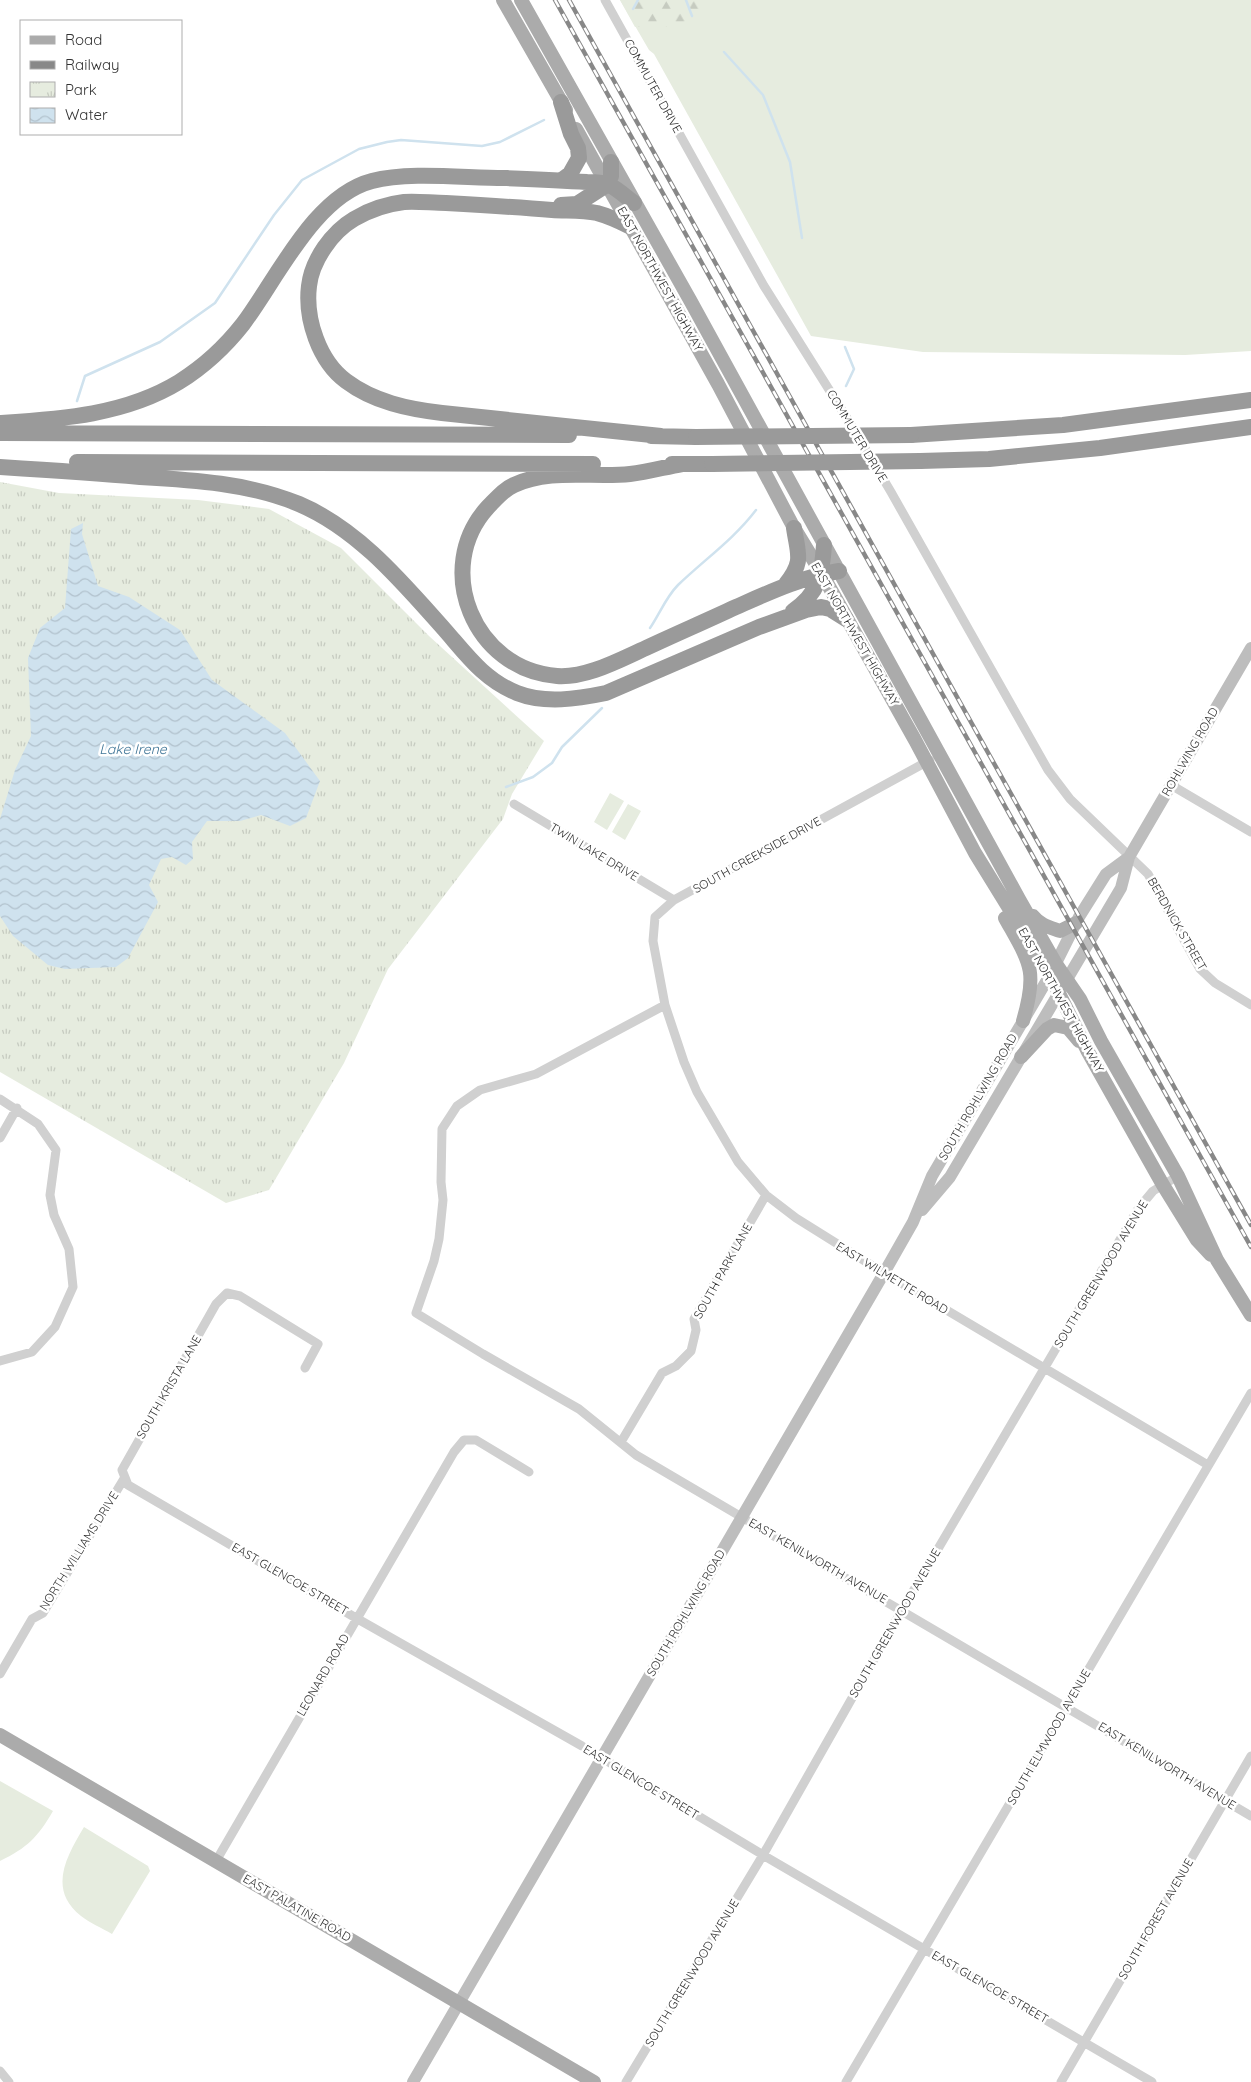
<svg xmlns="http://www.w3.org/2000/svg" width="1251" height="2082" font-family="Quicksand,sans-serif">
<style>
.grass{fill:#e6ecdf}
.forest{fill:url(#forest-firs)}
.park{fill:url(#park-tufts)}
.water{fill:url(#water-waves)}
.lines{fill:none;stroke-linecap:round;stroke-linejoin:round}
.stream{stroke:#cfe2ee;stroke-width:2.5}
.street{stroke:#d0d0d0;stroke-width:9}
.secondary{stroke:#bdbdbd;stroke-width:12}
.primary{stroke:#ababab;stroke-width:14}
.highway{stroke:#9a9a9a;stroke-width:16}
.rail-casing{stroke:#888;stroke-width:4.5}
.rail{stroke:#fff;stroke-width:2.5;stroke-dasharray:8;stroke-linecap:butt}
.highway-bridge{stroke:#9a9a9a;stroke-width:16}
.labels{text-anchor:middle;stroke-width:5;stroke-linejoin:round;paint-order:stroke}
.street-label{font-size:12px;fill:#333;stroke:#fff}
.water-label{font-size:14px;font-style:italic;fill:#3f7597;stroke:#fff}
</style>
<defs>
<pattern id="forest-firs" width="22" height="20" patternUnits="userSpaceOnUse" patternTransform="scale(1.25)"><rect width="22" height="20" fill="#e6ecdf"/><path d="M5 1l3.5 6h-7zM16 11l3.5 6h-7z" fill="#c6cbc0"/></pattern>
<pattern id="park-tufts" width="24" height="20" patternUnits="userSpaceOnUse" patternTransform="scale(1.25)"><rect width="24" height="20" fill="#e6ecdf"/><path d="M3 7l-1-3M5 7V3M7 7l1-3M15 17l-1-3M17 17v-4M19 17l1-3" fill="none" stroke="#c6cbc0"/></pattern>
<pattern id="water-waves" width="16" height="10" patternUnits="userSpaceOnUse" patternTransform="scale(1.25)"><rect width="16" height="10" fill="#cfe2ee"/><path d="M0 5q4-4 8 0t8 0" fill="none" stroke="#b2c2cd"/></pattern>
</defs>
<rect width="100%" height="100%" fill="#fff"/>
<!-- grass -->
<path class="grass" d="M620 0H1251V351L1185 355 923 352 811 336 654 54 649 50Z
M610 793 624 801 607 830 594 822Z
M628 804 641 811 625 840 612 832Z
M0 1781 53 1811C38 1837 27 1848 0 1861Z
M84 1827 148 1866 150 1871 112 1934C102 1928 90 1923 81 1916 47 1889 67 1856 84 1827Z"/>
<!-- forest -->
<path class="forest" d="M620 0H703L694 26 635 27Z"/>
<!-- park -->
<path class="park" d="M0 482 59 493 198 500 269 509 341 548 429 636 544 741 512 794 503 819 388 969 344 1063 269 1190 226 1203 0 1072Z"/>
<!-- water -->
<path class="water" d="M83 523 82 534 98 586 129 597 180 630 212 680 285 733 320 781 306 818 290 826 261 815 240 821H207L192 842 193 859 186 865 172 857 161 859 149 885 158 902 128 958 116 967 65 969 48 965 13 936 0 916V819L15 770 31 736 28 658 40 628 65 608 71 529Z"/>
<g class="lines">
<!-- stream -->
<path class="stream" d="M686 0 692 16
M633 9 638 0
M724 52 763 95 790 162 802 238
M845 347 854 369 846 386
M77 401 85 376 160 342 215 303 274 215 302 180 324 168 359 149 387 142 401 140 482 146 500 142 544 120
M650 628C659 615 666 597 678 585 704 560 734 539 756 510
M506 787 533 777 552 763 562 747 602 708"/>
<!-- street -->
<path class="street" d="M605 0 764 286 850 423 891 492 1048 770 1070 799 1148 874 1200 969 1215 983 1251 1005
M930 760 674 900 655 917 653 941 665 1005 684 1062 697 1092 738 1162 766 1195 796 1218 884 1273 1208 1465
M1171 785 1251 832
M514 804 674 900
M665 1005 536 1074 480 1090 457 1106 442 1129 441 1182 443 1200 439 1239 434 1261 416 1313 483 1354 579 1409 636 1455 1251 1816
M0 1099 38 1124 56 1150 50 1195 54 1215 69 1249 73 1287 55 1327 32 1352 0 1361
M0 1138 17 1108
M305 1368 318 1344 240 1296 227 1293 216 1304 122 1470 128 1485 356 1618 582 1746 763 1855 1152 2082
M621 1442 662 1373 676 1366 691 1351 696 1330 694 1319 766 1195
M0 1674 32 1619 43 1613 125 1477
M216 1861 454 1452 464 1440H476L529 1472
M0 2071 9 2082
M626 2082 763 1855 902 1610 1138 1209 1153 1191 1178 1176
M846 2082 1251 1393
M1061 2082 1251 1756"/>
<!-- secondary -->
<path class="secondary" d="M922 1210 950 1177 1121 888 1129 857 1251 648
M413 2082 884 1273 913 1222 932 1176 1050 975 1079 917 1106 874 1129 857"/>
<!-- primary -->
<path class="primary" d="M503 0 566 110
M521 0 690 300 1019 899 1056 964 1080 999 1101 1041 1178 1176 1217 1260 1251 1315
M576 129 718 384 794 528 822 574 915 740 975 853 1050 975 1087 1050 1163 1185 1197 1240 1211 1255
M1033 916C1040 925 1049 927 1060 931L1076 923
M1005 918C1030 963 1038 970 1023 1021
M1021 1057 1047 1029 1054 1025 1068 1028 1079 1041
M0 1735 594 2082"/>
<!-- highway -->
<path class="highway" d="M561 102 571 134 578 148 579 158 570 174 562 180
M561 205 577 204 608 184 611 176V162
M629 226C619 221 608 216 597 213 582 210 566 211 552 210 516 207 481 205 446 203 432 203 418 201 404 202 387 204 369 210 354 219 332 232 312 260 309 286 305 319 319 361 346 381 374 402 408 409 442 413L661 436
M0 423C61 419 125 415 179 382 203 367 225 347 243 324 277 279 314 196 372 181 409 171 465 178 504 178 531 179 559 180 587 182 594 182 603 182 609 185 618 189 626 197 634 203
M1 433 569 435
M911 435 1063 425 1251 400
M651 436 696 437
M920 461 989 459 1100 448 1251 427
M77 462 593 464
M672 464H712
M682 464C665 467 648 472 630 474 593 478 550 468 514 485 504 489 496 499 488 507 432 568 474 670 557 676 587 678 619 660 646 648 676 634 706 621 736 607 770 592 802 577 839 571
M0 467C47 470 93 473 140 477 194 480 248 483 299 504 358 529 402 582 444 629 466 654 484 680 517 693 545 704 577 699 606 693L759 627 806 610 821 607 830 609 846 619
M786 584C804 561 798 555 794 528
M793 611C819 593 822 575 824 545"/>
<!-- rail casing -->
<g class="rail-casing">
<path id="rail" d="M555 0 1251 1247
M569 0 1251 1225"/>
</g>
<!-- rail -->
<use href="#rail" class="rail"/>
<!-- highway-bridge -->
<path class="highway-bridge" d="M696 437 911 435
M712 464 920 461"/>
</g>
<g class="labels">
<!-- street labels -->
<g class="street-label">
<text transform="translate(653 86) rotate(61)" y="4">COMMUTER DRIVE</text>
<text transform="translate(660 279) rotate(61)" y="4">EAST NORTHWEST HIGHWAY</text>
<text transform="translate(857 436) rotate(59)" y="4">COMMUTER DRIVE</text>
<text transform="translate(855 634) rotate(60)" y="4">EAST NORTHWEST HIGHWAY</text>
<text transform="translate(1190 752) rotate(-60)" y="4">ROHLWING ROAD</text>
<text transform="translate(594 852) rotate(31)" y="4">TWIN LAKE DRIVE</text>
<text transform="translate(757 855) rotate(-29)" y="4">SOUTH CREEKSIDE DRIVE</text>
<text transform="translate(1177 924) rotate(60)" y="4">BERDNICK STREET</text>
<text transform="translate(1061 1000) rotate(61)" y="4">EAST NORTHWEST HIGHWAY</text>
<text transform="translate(978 1097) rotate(-60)" y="4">SOUTH ROHLWING ROAD</text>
<text transform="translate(723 1271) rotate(-61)" y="4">SOUTH PARK LANE</text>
<text transform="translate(1101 1274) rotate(-59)" y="4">SOUTH GREENWOOD AVENUE</text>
<text transform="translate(892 1278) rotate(31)" y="4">EAST WILMETTE ROAD</text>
<text transform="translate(169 1387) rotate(-60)" y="4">SOUTH KRISTA LANE</text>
<text transform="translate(79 1551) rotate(-58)" y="4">NORTH WILLIAMS DRIVE</text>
<text transform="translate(818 1561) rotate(30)" y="4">EAST KENILWORTH AVENUE</text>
<text transform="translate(290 1579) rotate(30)" y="4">EAST GLENCOE STREET</text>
<text transform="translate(686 1613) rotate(-60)" y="4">SOUTH ROHLWING ROAD</text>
<text transform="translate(895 1623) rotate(-60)" y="4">SOUTH GREENWOOD AVENUE</text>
<text transform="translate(323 1675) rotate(-60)" y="4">LEONARD ROAD</text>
<text transform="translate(1049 1737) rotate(-60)" y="4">SOUTH ELMWOOD AVENUE</text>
<text transform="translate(1167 1766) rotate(31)" y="4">EAST KENILWORTH AVENUE</text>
<text transform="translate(641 1782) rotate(31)" y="4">EAST GLENCOE STREET</text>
<text transform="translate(297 1908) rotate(30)" y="4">EAST PALATINE ROAD</text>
<text transform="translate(1156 1919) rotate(-60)" y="4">SOUTH FOREST AVENUE</text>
<text transform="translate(692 1973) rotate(-59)" y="4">SOUTH GREENWOOD AVENUE</text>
<text transform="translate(990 1987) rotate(30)" y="4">EAST GLENCOE STREET</text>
</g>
<!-- water labels -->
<g class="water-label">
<text x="133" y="754">Lake Irene</text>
</g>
</g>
<!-- legend -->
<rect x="20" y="20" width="162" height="115" fill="#ffffff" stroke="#adadad"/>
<rect x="30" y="36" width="25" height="8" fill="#ababab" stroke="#adadad"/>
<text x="65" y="45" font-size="15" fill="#333333">Road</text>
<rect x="30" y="61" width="25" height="8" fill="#888888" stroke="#adadad"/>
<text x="65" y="70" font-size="15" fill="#333333">Railway</text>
<rect x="30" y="82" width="25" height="15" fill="url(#park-tufts)" stroke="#adadad"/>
<text x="65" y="95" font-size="15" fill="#333333">Park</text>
<rect x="30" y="108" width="25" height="15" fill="url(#water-waves)" stroke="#adadad"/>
<text x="65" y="120" font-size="15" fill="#333333">Water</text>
</svg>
